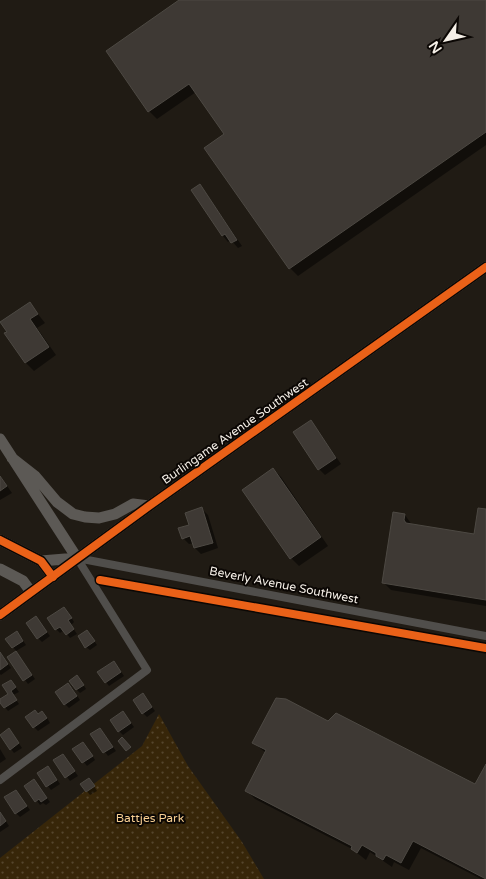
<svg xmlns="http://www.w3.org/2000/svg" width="486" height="879" font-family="'Varela Round',sans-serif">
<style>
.park{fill:url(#park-dots)}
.shadow{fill:#0007}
.building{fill:#3e3934;stroke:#4d4943}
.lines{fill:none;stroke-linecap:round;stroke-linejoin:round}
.street{stroke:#504e4b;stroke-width:8}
.secondary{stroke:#5c5955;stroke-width:11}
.cycleway-casing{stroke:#0b0704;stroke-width:11}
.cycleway{stroke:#ea6118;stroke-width:8}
.labels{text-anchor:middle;stroke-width:4;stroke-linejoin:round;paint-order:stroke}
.street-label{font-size:12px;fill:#f5efe7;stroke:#0b0704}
.park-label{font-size:12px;fill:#f7ce91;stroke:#0b0704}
</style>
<defs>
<pattern id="park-dots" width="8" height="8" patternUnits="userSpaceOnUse" patternTransform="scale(1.25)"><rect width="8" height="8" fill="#372609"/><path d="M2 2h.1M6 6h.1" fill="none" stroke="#55462d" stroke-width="1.8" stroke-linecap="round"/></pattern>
</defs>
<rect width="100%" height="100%" fill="#201b14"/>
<!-- park -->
<path class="park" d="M159 714 188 766 242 842 264 879H0V858L142 746Z"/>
<!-- shadow -->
<path class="shadow" d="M181 0H486V145L298 276 290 268 206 148 225 134 196 92 157 119 149 111Z
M199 186 205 192 242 246 238 248 231 240 228 242 223 236 192 191Z
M30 304 45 323 37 328 56 355 34 371 26 363 6 334Z
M310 422 316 428 341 464 325 475 319 469Z
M273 469 281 477 328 546 299 566 291 558Z
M0 476 12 493 0 500Z
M202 509 208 515 218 548 201 554 195 548 194 543 189 544 183 538Z
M486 510V606L391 590 383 582 405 515 412 525 475 535Z
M68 612 74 622 71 625 77 634 70 638 64 630 60 633 56 629Z
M36 618 50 636 42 642 38 638Z
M17 632 26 645 16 651 7 639Z
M90 635 97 645 90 650 86 647Z
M0 652 11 668 1 675 0 674Z
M19 656 35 679 28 684 8 657Z
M114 662 124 676 109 686 106 682Z
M81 681 86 689 80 693 76 689Z
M14 685 19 692 13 695 19 704 8 711 0 701 10 694 4 686Z
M72 688 80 700 69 708 65 704Z
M143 695 155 711 147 717 143 713Z
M46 716 50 723 38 731 34 727Z
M126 716 134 727 123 735 119 731Z
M328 722 476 786 486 766V879H481L421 848 409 870 394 862 392 867 370 852 366 860 352 849 255 799 247 791 266 753 254 743Z
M100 729 116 751 108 756 92 734Z
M12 733 22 748 14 753 11 749Z
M87 747 95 760 87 766 74 749Z
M0 749 6 759 0 763Z
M63 755 78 776 70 781 55 761Z
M51 771 60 784 51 790 38 773Z
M34 781 50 802 46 805 43 803 40 805 26 786Z
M92 783 97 791 90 795 81 784Z
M19 795 30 810 20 817 16 813Z
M0 812 9 826 0 832Z"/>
<!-- building -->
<path class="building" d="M179 0H486V132L289 269 204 148 224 134 189 84 148 112 106 51Z
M200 184 237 240 231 243 225 234 222 236 191 190Z
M30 302 38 314 30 319 49 347 25 363 4 333 7 332 0 322Z
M311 420 336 458 318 470 293 432Z
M273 468 321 537 290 559 242 490Z
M0 476 7 486 0 491Z
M202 507 213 543 194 548 190 536 182 539 178 528 189 525 185 513Z
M478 508 486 509V600L382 583 393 512 405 514 404 520 406 523 474 534Z
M64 607 72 618 68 620 74 629 66 635 60 627 55 630 47 618Z
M36 616 47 632 37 639 26 623Z
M87 630 95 641 85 648 78 636Z
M17 631 23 641 12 648 5 639Z
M16 651 32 675 23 681 7 657Z
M0 652 8 664 0 670Z
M114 661 121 672 105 683 97 672Z
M77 675 84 685 76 690 69 681Z
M11 680 16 687 11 691 17 700 4 708 0 703V699L8 694 2 685Z
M68 683 77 696 64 705 55 692Z
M143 693 152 707 142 714 133 700Z
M276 698 286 699 328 721 336 713 475 784 486 764V879L413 841 401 863 386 855 383 860 376 856V853L362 845 357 853 351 849 352 846 245 791 266 750 252 743Z
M35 710 38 714 42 711 47 718 33 728 25 717Z
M123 711 131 723 118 732 110 720Z
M9 728 19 743 10 750 0 735Z
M100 728 113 747 103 753 90 734Z
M122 737 131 747 126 751 118 741Z
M83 742 93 756 82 763 72 749Z
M63 754 75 771 65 778 53 760Z
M48 766 57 780 46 787 37 773Z
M89 778 95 786 86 792 80 784Z
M34 779 47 798 41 802 39 799 35 802 24 786Z
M16 790 27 806 15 814 4 797Z
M0 812 6 821 0 826Z"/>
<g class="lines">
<!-- street -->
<path class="street" d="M77 558 486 636
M0 780 147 670 77 558"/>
<!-- secondary -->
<path class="secondary" d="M0 439 77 558
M12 458 35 476 57 502 73 514 85 517 99 518 115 514 133 504 149 506
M0 540 41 561 53 577
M41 561 77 558
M0 569 23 581 31 592
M0 615 149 506 486 267"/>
<!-- cycleway casing -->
<g class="cycleway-casing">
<path id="cycleway" d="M0 540 41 561 53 577
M100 580 486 648
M0 615 149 506 486 267"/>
</g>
<!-- cycleway -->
<use href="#cycleway" class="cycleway"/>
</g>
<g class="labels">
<!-- street labels -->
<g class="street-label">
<text transform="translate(235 431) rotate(-35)" y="4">Burlingame Avenue Southwest</text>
<text transform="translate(284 585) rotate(11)" y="4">Beverly Avenue Southwest</text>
</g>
<!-- park labels -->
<g class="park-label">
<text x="150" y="822">Battjes Park</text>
</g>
</g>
<!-- north arrow -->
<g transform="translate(446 40) rotate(236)" stroke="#0b0704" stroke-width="4" paint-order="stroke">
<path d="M0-4L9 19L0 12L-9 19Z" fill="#f5efe7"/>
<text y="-8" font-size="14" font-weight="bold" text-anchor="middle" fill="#f5efe7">N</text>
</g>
</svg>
